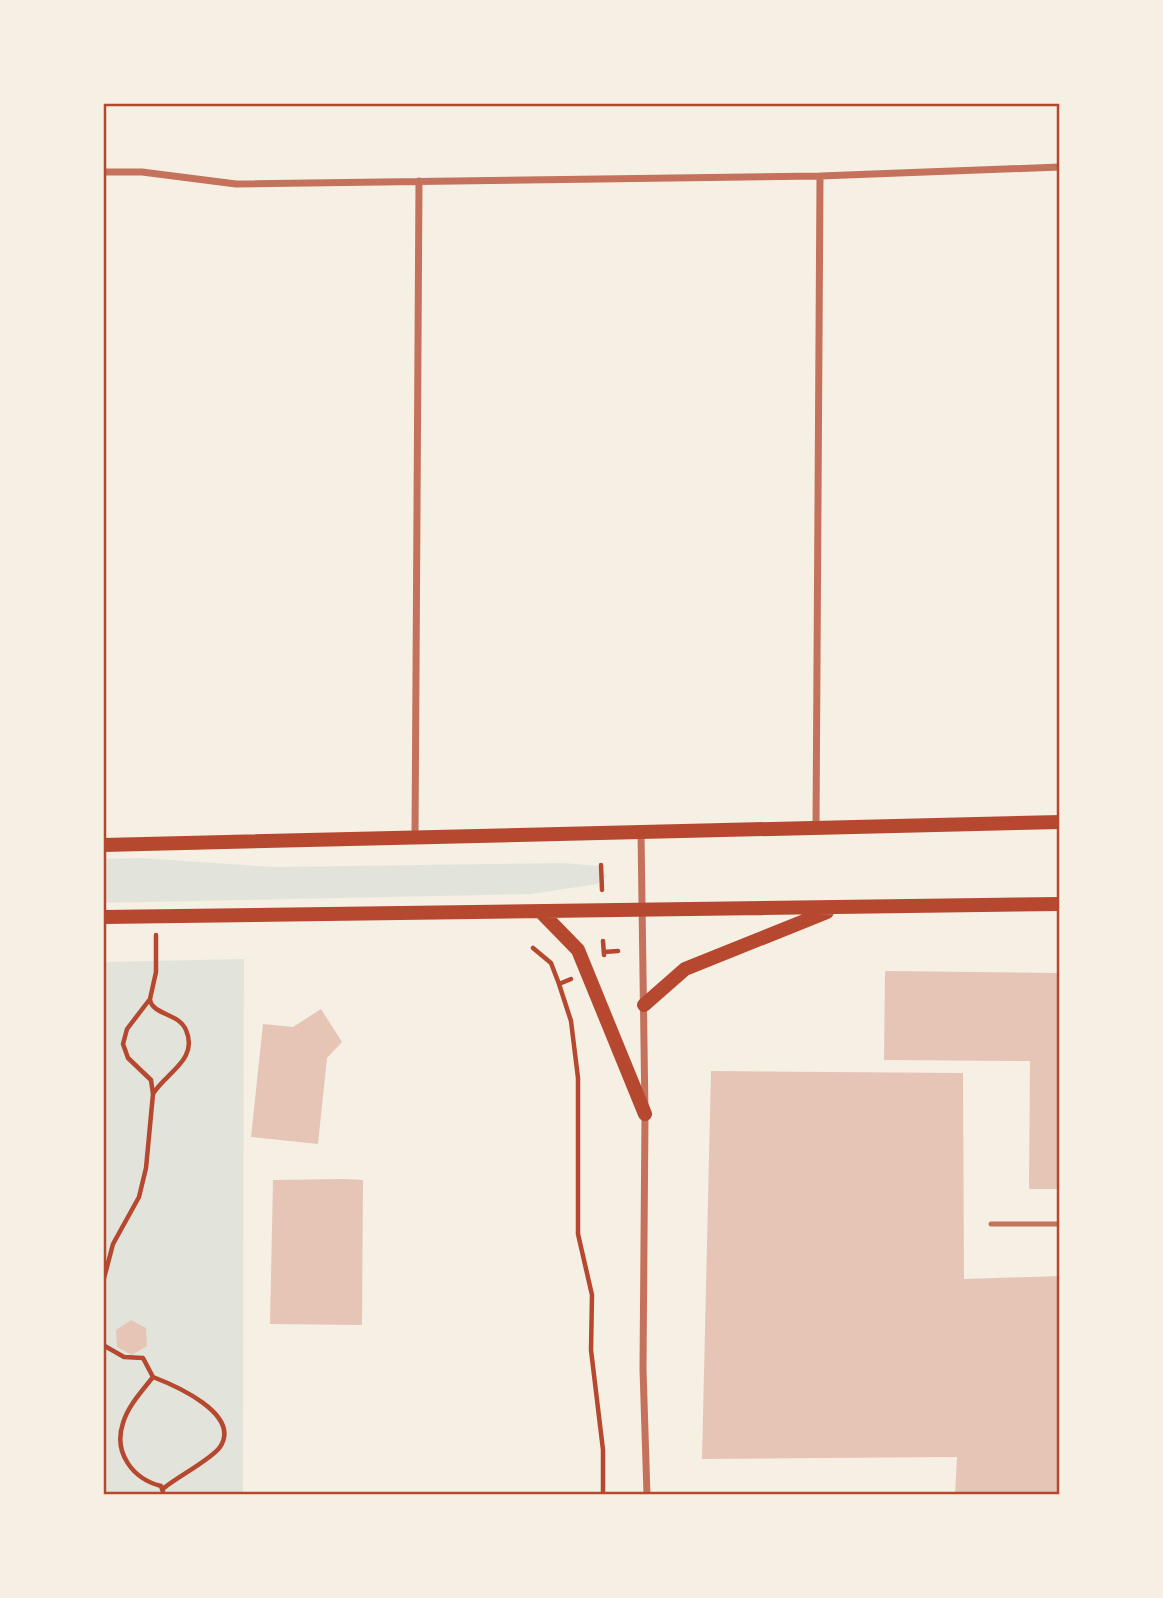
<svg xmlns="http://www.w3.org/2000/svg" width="1163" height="1598" font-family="'Work Sans',sans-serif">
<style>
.green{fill:#e2e4dc}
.building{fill:#e6c5b7}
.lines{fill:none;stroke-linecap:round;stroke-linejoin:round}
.path{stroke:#b5482f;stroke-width:4.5}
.service{stroke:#c5725c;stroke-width:5}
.minor{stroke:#c5725c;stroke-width:7}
.secondary{stroke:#b5482f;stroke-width:14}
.neatline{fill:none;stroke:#b5482f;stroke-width:2.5}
</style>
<rect width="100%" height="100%" fill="#f6efe4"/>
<!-- green -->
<path class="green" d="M141 858 274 867 563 863 598 866 607 876 597 884 531 894 103 903V859Z
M244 959 243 1495H103V962Z"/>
<!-- building -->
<path class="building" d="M885 971 1060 973V1189H1029L1030 1061 884 1060Z
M321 1009 342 1042 327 1058 318 1144 251 1137 263 1024 293 1027Z
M711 1071 963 1073 964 1279 1060 1276V1495H955L957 1457 702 1459Z
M345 1179 363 1180 362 1325 270 1324 273 1180Z
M131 1320 146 1328 147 1346 132 1355 117 1347 116 1330Z"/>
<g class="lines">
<!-- path -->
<path class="path" d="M601 865 602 890
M603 941 604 955
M533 948 551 963 559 984 571 979
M604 952 618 951
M559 984 571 1021 578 1078V1234L592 1295 591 1350 603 1450V1495
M150 1000C153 1015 179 1013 186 1030 199 1060 165 1073 153 1094
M103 1282 113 1244 139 1197 146 1168 153 1094 151 1080 128 1058 123 1044 127 1029 150 999 156 972V935
M103 1345 124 1357 143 1358 153 1377C142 1391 128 1406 123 1423 113 1453 133 1479 161 1486L164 1495
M153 1377C174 1385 242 1414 220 1447 212 1459 177 1477 164 1488"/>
<!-- service -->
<path class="service" d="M991 1224H1060"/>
<!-- minor -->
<path class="minor" d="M103 172H142L236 184 820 176 1060 167
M816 827 820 176
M641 832 645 1114 643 1369 647 1495
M415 837 419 181"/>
<!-- secondary -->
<path class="secondary" d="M103 845 1060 822
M542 913 578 950 645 1114
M103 917 1060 904
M644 1005 685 969 827 912"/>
</g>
<!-- border -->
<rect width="1163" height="1598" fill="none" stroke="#f6efe4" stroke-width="210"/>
<rect x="105" y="105" width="953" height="1388" class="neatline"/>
</svg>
